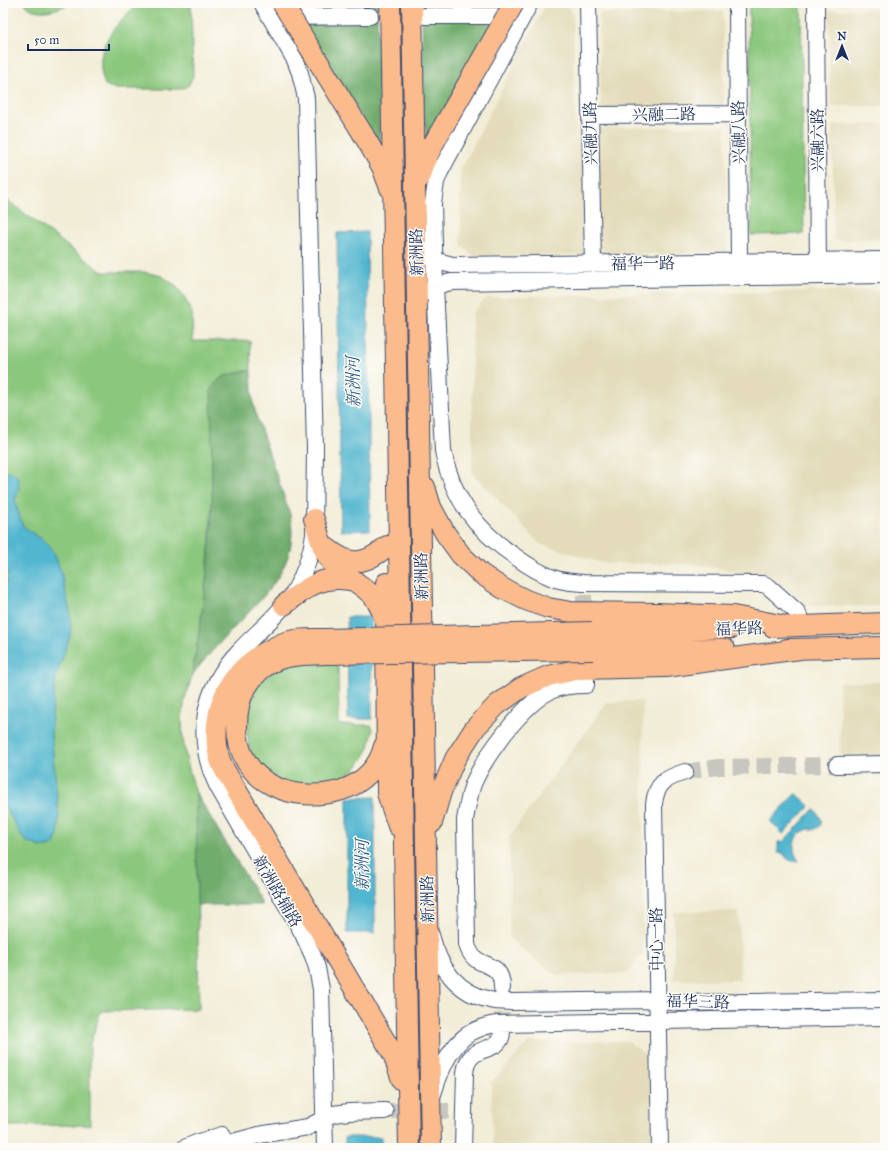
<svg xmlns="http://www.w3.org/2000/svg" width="888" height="1151" font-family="'IM FELL Great Primer','Noto Serif SC',serif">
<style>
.built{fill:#e3dbba}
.green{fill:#8bc77d;stroke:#537b6e}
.forest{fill:#70ac6c;stroke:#466e65}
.water{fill:#51b6cf;stroke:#367296}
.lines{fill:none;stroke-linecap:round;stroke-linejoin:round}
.minor-tunnel{stroke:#c7c7bf;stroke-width:16;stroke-dasharray:16 8;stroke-linecap:butt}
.minor-casing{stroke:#3b4c70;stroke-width:18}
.major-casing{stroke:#3b4c70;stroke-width:22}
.minor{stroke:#fff;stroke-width:16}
.major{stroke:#fbbb8d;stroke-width:20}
.major-bridge-casing{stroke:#3b4c70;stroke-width:22;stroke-linecap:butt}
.major-bridge{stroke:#fbbb8d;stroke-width:20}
.labels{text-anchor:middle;stroke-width:3;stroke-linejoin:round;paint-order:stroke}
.street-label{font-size:16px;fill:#1b2f5e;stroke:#fdfcf7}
.water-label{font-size:17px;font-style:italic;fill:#2e5e86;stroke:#fdfcf7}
</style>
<rect width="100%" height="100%" fill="#fdfcf7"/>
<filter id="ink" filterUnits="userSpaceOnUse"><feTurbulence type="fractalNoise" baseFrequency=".025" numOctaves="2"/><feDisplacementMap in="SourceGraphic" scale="8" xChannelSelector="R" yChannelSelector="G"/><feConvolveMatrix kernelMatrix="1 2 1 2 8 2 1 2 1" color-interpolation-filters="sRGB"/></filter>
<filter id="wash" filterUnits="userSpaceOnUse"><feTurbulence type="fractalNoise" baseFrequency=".012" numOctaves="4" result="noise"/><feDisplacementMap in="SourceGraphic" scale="16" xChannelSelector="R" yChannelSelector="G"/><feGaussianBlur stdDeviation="0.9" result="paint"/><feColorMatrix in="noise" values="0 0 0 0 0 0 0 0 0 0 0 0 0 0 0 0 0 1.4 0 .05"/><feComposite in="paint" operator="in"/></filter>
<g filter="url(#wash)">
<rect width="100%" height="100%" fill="#f2edd7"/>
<!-- built -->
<path class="built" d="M545 5H566L573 14 575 128 725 126 727 253 474 256 461 244 460 171Z
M885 9V106H830L829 10Z
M723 11 724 110 601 112 599 13Z
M885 124V239L834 240 832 125Z
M885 290V606H804L775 585 774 577 689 564 603 563 540 544 472 473V313L487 297Z
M839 682H885V760H840Z
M643 701V954L628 973 556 975 510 940 509 837 607 702Z
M739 911 740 980H674V912Z
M628 1041 651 1059 652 1148H493L491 1083 529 1042Z"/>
<!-- green -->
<path class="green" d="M24 3H72C58 9 36 18 24 3Z
M138 3H190L191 5 193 76 189 85 181 89H116L105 85C91 48 114 27 138 3Z
M749 3H801L804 234 751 235Z
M3 197 102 272H144L162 276 175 285 184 296 192 313 193 341H250L251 371H244L212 504 208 561 200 630 192 675 185 699 182 719 183 740 187 762 196 793 199 1009 101 1011 90 1044V1125L3 1126Z
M335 660 338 668 339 724 342 725H371L373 729 369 748 358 766 346 777 330 786 282 784 258 765 249 748 247 728 250 705 253 695 258 685 278 666Z"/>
<!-- forest -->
<path class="forest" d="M284 3H377L380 145Z
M422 3H512L427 142 423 107Z
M244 371H251L253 402 257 418 290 514C301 565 264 596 233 629 218 644 205 659 192 675 201 618 211 561 212 503 212 466 211 428 211 391 218 375 229 375 244 371Z
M196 793 261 901V905H197Z"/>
<!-- water -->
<path class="water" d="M367 232 370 530 341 531 337 233Z
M3 471 12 472 15 474 18 477 19 488 15 501 20 518 23 526 43 540 54 553 61 571 70 613 71 626 70 636 56 676 52 713 51 733 59 816 58 835 54 844 48 847H42L27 842 22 837 3 802V595L8 577 3 553Z
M347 617H371L372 719H348Z
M796 793 810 806 783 834 770 821Z
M375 797V933H347V798Z
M814 809C820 815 827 826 814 829 810 829 807 829 804 831 792 836 791 851 799 861 791 862 787 860 783 853H778V842H783Z
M345 1137H381V1148H345Z"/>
</g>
<g filter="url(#ink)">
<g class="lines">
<!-- minor-tunnel -->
<path class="minor-tunnel" d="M584 595 585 623
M685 772 718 767 837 765
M502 989V1031
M385 1111H453"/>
<!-- minor casing -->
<g class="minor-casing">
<path id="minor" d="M262 3 295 60 300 73 306 98 315 448 314 535C311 555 304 575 294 592 280 614 258 631 240 650 202 689 194 738 218 787L302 932 313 956 317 968 321 989 325 1148
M530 3 440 172 436 182 433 203 435 286 443 451C452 498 477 531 516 557 527 565 540 573 553 578 563 582 573 582 583 583L763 584 768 586 797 612 799 616V626
M588 3 593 264
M737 3 739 262
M816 3 818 271
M425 16H516
M281 17 370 16
M590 115 738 114
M427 254 434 260 452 265 885 260
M426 292 435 286 451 282 885 275
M837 765 885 764
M431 935C439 967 457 993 490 1000 497 1002 504 1001 511 1002L657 1000 679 1003 885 1000
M502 988C502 956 474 973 467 944L465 820C467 808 469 796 473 784 485 756 522 705 550 691 562 686 574 685 586 685V675
M433 1094C441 1068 453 1037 481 1028 485 1026 491 1025 496 1024L885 1017
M184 1148 199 1142 222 1135
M210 1148 259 1135 308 1127 333 1114 349 1112 385 1111
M463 1148 465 1073C468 1040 502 1057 502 1031
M660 1148 654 804C656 783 666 778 685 772"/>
</g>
<!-- major casing -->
<g class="major-casing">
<path id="major" d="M390 3 409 1148
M412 3 431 1148
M363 134 382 167 390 188
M419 179C424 160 433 144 443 127
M425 487 431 507 445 533 461 555 480 573 502 588 526 600 548 608 571 612 657 613 733 616 786 626
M314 519C319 534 322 552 333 564 345 577 362 584 374 597 379 604 382 612 385 619
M327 548C349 566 365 566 387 546
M386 583 387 793 398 826
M284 605C309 586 322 574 355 581
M773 627 885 623
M592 632 733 628
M325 639C313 639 300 638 289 641 281 643 274 648 267 651 237 668 221 690 217 724 216 736 216 748 220 760 222 766 225 771 228 776L393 1054 402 1080
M787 649 885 647
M593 650 725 649
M325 654C309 655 292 654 277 660 264 665 253 676 246 688 239 699 237 713 237 726 237 783 294 805 342 790 363 783 379 767 384 746
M432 823 441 792 455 759 475 728 497 705 521 688 548 676 580 669 666 667 800 649"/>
</g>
<!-- minor -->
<use href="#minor" class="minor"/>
<!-- major -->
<use href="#major" class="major"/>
<!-- major-bridge casing -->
<g class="major-bridge-casing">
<path id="major-bridge" d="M282 3 363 134
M443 127 514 3
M325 639 592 632
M325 654 593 650"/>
</g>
<!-- major-bridge -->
<use href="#major-bridge" class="major-bridge"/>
</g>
</g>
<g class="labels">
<!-- street labels -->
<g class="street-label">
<text transform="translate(664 114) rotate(-1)" y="6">兴融二路</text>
<text transform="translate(738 132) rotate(-91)" y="6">兴融八路</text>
<text transform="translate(590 133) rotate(-91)" y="6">兴融九路</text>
<text transform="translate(817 140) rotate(-90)" y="6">兴融六路</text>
<text transform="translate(416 252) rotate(-91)" y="6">新洲路</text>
<text transform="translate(643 263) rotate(-1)" y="6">福华一路</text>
<text transform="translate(421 576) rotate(-91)" y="6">新洲路</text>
<text transform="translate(739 628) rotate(-2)" y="6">福华路</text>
<text transform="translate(278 891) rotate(60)" y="6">新洲路辅路</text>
<text transform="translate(427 899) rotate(-91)" y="6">新洲路</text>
<text transform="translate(656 939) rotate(-91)" y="6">中心一路</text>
<text transform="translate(698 1001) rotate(2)" y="6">福华三路</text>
</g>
<!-- water labels -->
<g class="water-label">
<text transform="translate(353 382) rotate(-91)" y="6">新洲河</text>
<text transform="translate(362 865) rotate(-90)" y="6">新洲河</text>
</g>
</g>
<!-- margin -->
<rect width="888" height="1151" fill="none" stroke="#fdfcf7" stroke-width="16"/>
<!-- north arrow -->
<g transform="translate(842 46)" stroke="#fdfcf7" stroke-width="3" paint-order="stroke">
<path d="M0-3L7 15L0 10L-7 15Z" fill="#1b2f5e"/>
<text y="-6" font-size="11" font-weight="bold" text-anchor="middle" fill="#1b2f5e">N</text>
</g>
<!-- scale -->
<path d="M28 44v6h81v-6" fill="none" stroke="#1b2f5e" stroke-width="2"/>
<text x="34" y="44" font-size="12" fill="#1b2f5e" stroke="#fdfcf7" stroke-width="3" paint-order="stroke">50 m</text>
</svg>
